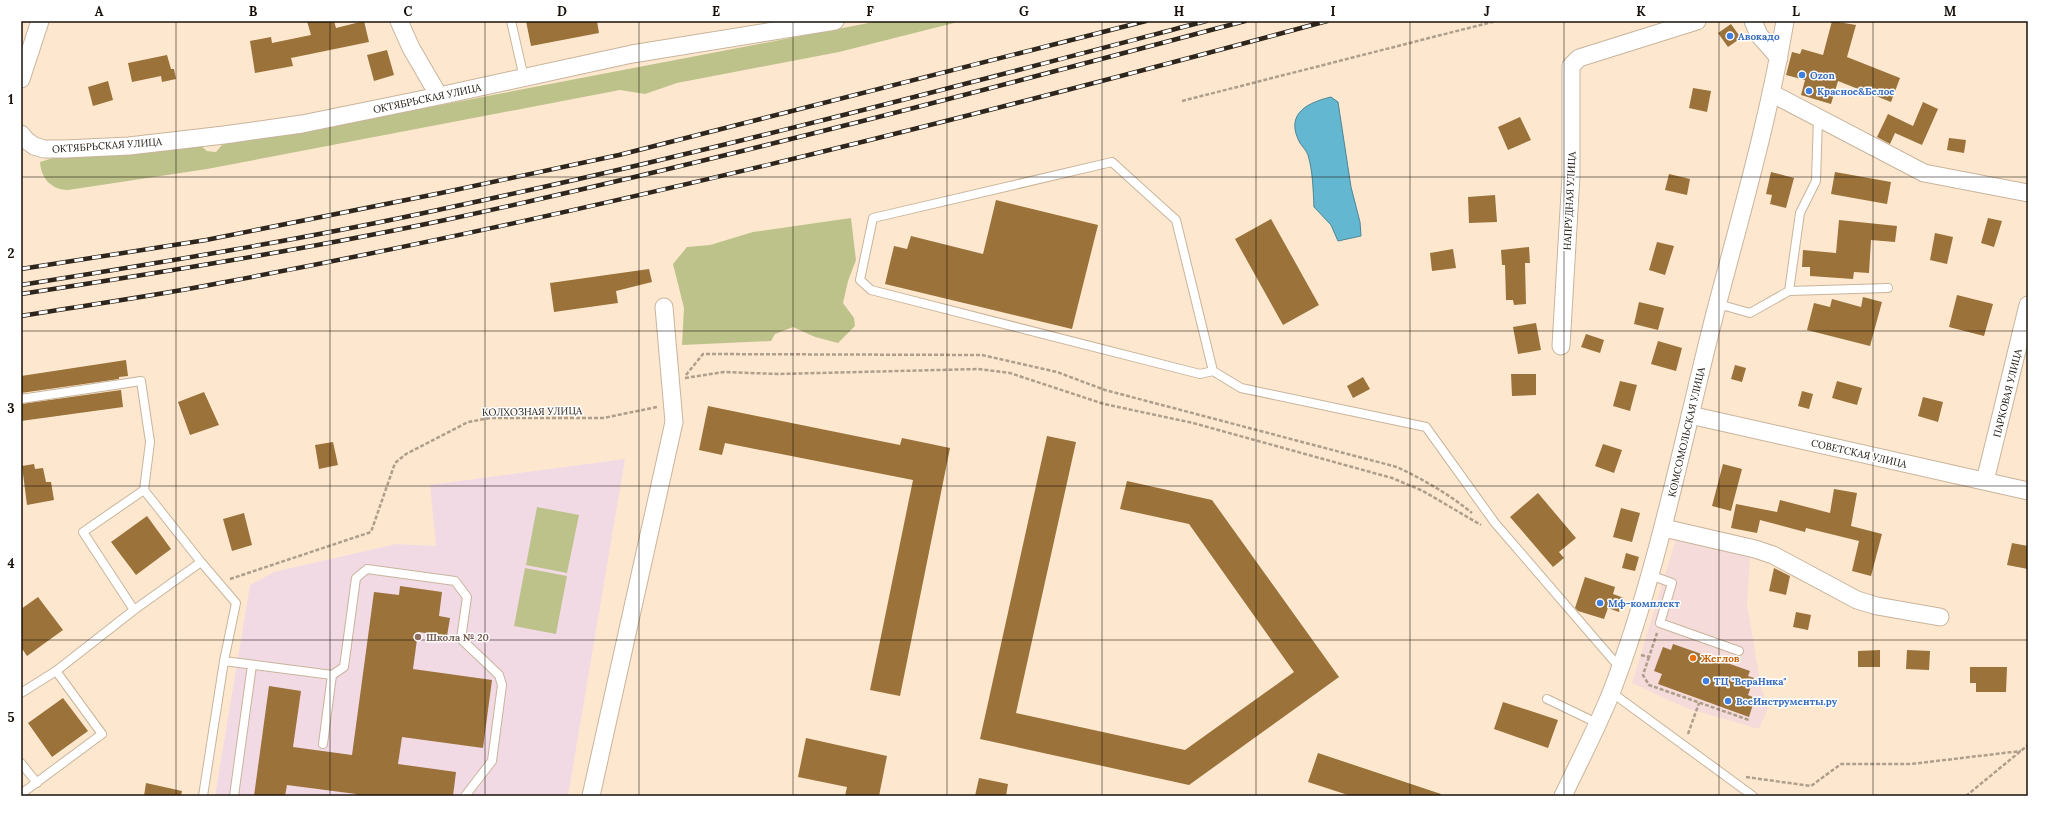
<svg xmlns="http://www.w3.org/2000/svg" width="2049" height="817" font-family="Lora,serif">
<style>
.commercial{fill:#f5dbd9}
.education{fill:#f2dae5}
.green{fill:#bdc28a}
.water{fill:#64b7d1;stroke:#4d8595}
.building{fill:#9a723a}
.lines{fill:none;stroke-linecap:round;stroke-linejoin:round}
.lane-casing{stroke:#c8b49c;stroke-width:10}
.street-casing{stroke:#c8b49c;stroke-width:19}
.path{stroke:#ae9e8b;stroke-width:2.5;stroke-dasharray:4 2;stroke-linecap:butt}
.lane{stroke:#fff;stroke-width:8}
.street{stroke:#fff;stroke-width:17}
.rail-casing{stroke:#2e261c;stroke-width:4.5}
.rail{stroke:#fff;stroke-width:3;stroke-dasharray:9;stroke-linecap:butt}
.grid{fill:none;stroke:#171008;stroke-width:1;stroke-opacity:0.55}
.shop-dot{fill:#3f7fe0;stroke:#fff;stroke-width:1.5}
.education-dot{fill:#8d6e63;stroke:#fff;stroke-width:1.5}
.food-dot{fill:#e8710a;stroke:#fff;stroke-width:1.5}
.labels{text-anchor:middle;stroke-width:3;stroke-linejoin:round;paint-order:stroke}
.shop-label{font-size:10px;font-weight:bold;fill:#366cbe;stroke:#fff;text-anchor:start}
.street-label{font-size:10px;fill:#171008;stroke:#fff}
.education-label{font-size:10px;font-weight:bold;fill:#785e54;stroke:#fff;text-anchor:start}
.food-label{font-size:10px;font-weight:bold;fill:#c56008;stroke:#fff;text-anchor:start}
.neatline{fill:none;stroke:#171008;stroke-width:1.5}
.grid-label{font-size:13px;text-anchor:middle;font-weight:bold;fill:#171008}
</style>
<rect width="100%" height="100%" fill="#fde8cf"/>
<!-- commercial -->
<path class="commercial" d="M1676 539 1750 556 1747 604 1761 687 1768 708 1759 729 1686 708 1632 683Z"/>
<!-- education -->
<path class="education" d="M625 459 568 796H215L250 585 274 572 396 544 436 546 430 485Z"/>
<!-- green -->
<path class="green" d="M879 21H962L839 52 677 83 645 94 620 90 207 169 68 190C52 190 41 179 40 162L56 157 201 146 207 151 216 152 222 145 229 141 425 108Z
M851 218 856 260 848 281 843 303 854 318 855 326 838 343 815 337 793 327 775 334 771 341 682 345 684 308 673 264 687 247 710 245 753 232Z
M537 507 579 515 567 573 526 565Z
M525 568 567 576 556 634 514 626Z"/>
<!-- water -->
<path class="water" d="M1331 97 1338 102 1351 187 1360 222 1361 236 1338 241 1331 225 1314 207C1313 189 1313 172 1308 155 1306 149 1300 145 1298 139 1286 112 1310 102 1331 97Z"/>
<!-- building -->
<path class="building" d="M307 21H334L336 28 364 21 369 42 291 58 293 66 255 73 250 41 271 37 272 43 311 35Z
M526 21H597L599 33 531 46Z
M1832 21 1856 25 1847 57 1900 78 1891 102 1838 81 1831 104 1801 95 1805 80 1786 75 1792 52 1800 54 1802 49 1823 55Z
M1731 24 1741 38 1728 47 1718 33Z
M387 50 394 75 374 81 367 55Z
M167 55 171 69H174L176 79 162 82 161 76 132 82 128 63Z
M108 81 113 100 93 106 88 87Z
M1693 88 1711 91 1707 112 1689 108Z
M1923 102 1938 109 1922 145 1895 133 1890 144 1877 137 1888 114 1913 126Z
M1520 117 1531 140 1508 150 1498 127Z
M1949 138 1966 140 1964 153 1947 150Z
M1771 172 1794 178 1786 208 1770 204 1772 195 1766 194Z
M1835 172 1891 182 1887 204 1831 194Z
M1669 174 1690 179 1687 195 1665 190Z
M1495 195 1497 222 1469 223 1468 197Z
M996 200 1098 225 1072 329 885 284 894 246 907 249 911 236 983 254Z
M1988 218 2002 221 1994 247 1981 243Z
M1271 219 1319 305 1283 325 1235 239Z
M1839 220 1897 226 1895 242 1871 240 1869 273 1854 272 1853 279 1810 276V267H1802L1803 250 1836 253Z
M1935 233 1953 237 1947 264 1930 260Z
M1657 242 1674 246 1665 275 1649 270Z
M1529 247 1530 263H1525L1526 304 1514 305 1513 300H1506L1505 265H1502L1501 250Z
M1453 249 1456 268 1432 271 1430 253Z
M649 269 652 282 616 291 618 303 554 312 550 283Z
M1957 295 1993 304 1984 336 1949 327Z
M1863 297 1882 302 1870 346 1807 330 1814 303 1830 307 1832 299 1861 307Z
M1639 302 1664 308 1658 330 1634 324Z
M1536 323 1541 350 1518 354 1513 327Z
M1586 334 1604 340 1600 353 1581 347Z
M1658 341 1682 348 1676 371 1651 364Z
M126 360 128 376 119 377V379L21 393V376Z
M1735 365 1746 368 1742 382 1731 379Z
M1511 374H1536V395L1512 396Z
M1363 377 1370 389 1353 398 1347 386Z
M1620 381 1637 385 1630 411 1613 406Z
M1837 381 1862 388 1857 405 1832 398Z
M121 390 123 407 21 421V404Z
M1802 391 1813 394 1809 409 1798 406Z
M204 392 219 425 190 435 178 402Z
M1923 397 1943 402 1938 422 1918 416Z
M708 406 900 445 902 438 950 448 900 696 870 690 913 480 725 443 722 455 699 450Z
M1047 436 1076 442 1016 713 1185 750 1294 672 1189 524 1120 509 1127 481 1212 500 1339 677 1189 785 980 739Z
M333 442 338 465 319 469 315 445Z
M1603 444 1622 450 1614 473 1595 466Z
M34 464 35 469 43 468 46 482H51L54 500 27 505 22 466Z
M1723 464 1742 469 1731 511 1712 506Z
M1834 489 1857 493 1851 526 1882 534 1871 576 1852 571 1859 541 1806 528 1805 532 1760 520 1757 533 1731 528 1736 504 1777 512 1780 500 1830 513Z
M1538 493 1576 538 1559 552 1564 558 1553 567 1510 517Z
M1621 508 1640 513 1632 542 1613 537Z
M244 513 252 545 232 551 223 519Z
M147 516 171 549 136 575 111 542Z
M2012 543 2028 546V569L2007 565Z
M1626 553 1639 557 1635 571 1622 568Z
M1774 568 1790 576 1786 595 1769 591Z
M1585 577 1615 587 1613 594 1624 598 1619 612 1608 608 1604 619 1578 611 1575 608Z
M400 586 442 592 439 616 450 618 447 636 418 632 413 669 492 680 483 748 402 737 398 764 456 772 453 796H356V794L287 785 285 796H254L269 686 301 691 293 747 352 755 374 592 399 595Z
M38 597 63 630 27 656 21 647V609Z
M1796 612 1811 615 1808 630 1793 627Z
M1673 644 1750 671 1748 676 1754 678 1748 695 1755 698 1749 717 1658 684 1662 674 1654 671 1663 647 1671 650Z
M1880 650V667H1858V651Z
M1907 650 1930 651 1929 670 1906 669Z
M1970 667H2007L2006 692H1976V683H1970Z
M63 698 88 731 52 757 28 723Z
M1503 702 1558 720 1548 748 1494 729Z
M806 738 887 756 879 796H845L847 787 798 777Z
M1318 753 1441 794 1440 796H1351L1308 782Z
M979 778 1008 784 1006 796H975Z
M146 783 182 791 181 796H144Z"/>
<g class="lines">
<!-- lane casing -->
<g class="lane-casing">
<path id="lane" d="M511 21 524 78
M1789 291 1800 213 1816 181 1818 117
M1718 304 1750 313 1789 291 1888 288
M1213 371 1200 374 871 290 860 280 873 218 1112 162 1176 220 1213 371 1241 388 1426 427 1495 523 1620 668
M21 399 141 381 150 442 144 490
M1650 575 1672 583 1660 623 1739 651
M134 610 83 532 144 490 201 562 236 603 224 661 203 796
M224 661 332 675 323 744
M332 675 344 667 356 578 367 569 455 581 467 597 461 639 499 675 502 685 492 761 465 796
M1611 692 1753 796
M21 693 56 671 134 610 201 562
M1547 699 1597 723
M21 763 37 783
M21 794 102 734 56 671
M234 796 252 665"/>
</g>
<!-- street casing -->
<g class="street-casing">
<path id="street" d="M399 21 411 48 439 96
M1753 21 1759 35 1779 58
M21 79 40 21
M1771 93 1924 173 2028 193
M21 134 26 140 34 146 44 149H65L129 146 224 135 302 124 439 96 632 54 835 21
M1561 346 1571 176V66L1579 58 1697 21
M1690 415 2028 491
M1985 481 2028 305
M1664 528 1755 549 1773 555 1857 600 1877 606 1940 617
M591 796 674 422 664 307
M1563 796C1579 762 1597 728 1611 693 1657 574 1681 448 1712 325 1738 224 1768 124 1785 21"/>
</g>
<!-- path -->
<path class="path" d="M1182 101 1496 21
M686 375 703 354 982 355 1057 372 1105 390 1397 467C1424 480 1449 494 1472 513
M685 378 724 372 778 374 978 369 1010 373 1104 404 1193 423 1392 478 1423 491 1481 525
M230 579 371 532 395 463 406 454 468 422 490 418H603L657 407
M1641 655 1649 657 1657 633
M1649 657 1643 675 1649 685 1749 720
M1688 734 1699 703
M1746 777 1811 786 1841 764H1911L2021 751
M1966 796 2028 745"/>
<!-- lane -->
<use href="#lane" class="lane"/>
<!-- street -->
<use href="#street" class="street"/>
<!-- rail casing -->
<g class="rail-casing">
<path id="rail" d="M21 269 206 240 441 193 619 155 1146 21
M21 285C164 262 306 239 447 208 702 154 954 87 1206 21
M21 294C164 272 308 249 450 219 717 161 981 91 1245 21
M21 316C87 305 154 296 220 283 593 213 961 120 1327 21"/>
</g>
<!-- rail -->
<use href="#rail" class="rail"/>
</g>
<!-- grid -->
<path class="grid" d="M176 21V796M330 21V796M485 21V796M639 21V796M793 21V796M947 21V796M1102 21V796M1256 21V796M1410 21V796M1564 21V796M1719 21V796M1873 21V796M21 177H2028M21 331H2028M21 486H2028M21 640H2028"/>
<!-- markers -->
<g class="shop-dot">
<circle cx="1730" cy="36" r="4"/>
<circle cx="1802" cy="75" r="4"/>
<circle cx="1809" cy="91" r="4"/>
<circle cx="1600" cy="603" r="4"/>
<circle cx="1706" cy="681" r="4"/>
<circle cx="1728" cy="701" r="4"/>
</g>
<circle class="education-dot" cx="418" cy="637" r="4"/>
<circle class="food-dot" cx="1693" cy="658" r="4"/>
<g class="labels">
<!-- shop labels -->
<g class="shop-label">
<text x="1738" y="40">Авокадо</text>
<text x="1810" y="79">Ozon</text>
<text x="1817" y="95">Красное&amp;Белое</text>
<text x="1608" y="607">Мф-комплект</text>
<text x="1714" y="685">ТЦ "ВераНика"</text>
<text x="1736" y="705">ВсеИнструменты.ру</text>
</g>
<!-- street labels -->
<g class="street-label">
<text transform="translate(427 98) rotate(-12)" y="4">ОКТЯБРЬСКАЯ УЛИЦА</text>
<text transform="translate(107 145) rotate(-4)" y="4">ОКТЯБРЬСКАЯ УЛИЦА</text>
<text transform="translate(1569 201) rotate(-87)" y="4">НАПРУДНАЯ УЛИЦА</text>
<text transform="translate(2007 393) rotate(-76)" y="4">ПАРКОВАЯ УЛИЦА</text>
<text transform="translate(532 411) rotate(-1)" y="4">КОЛХОЗНАЯ УЛИЦА</text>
<text transform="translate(1686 432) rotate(-77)" y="4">КОМСОМОЛЬСКАЯ УЛИЦА</text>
<text transform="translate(1859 453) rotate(13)" y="4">СОВЕТСКАЯ УЛИЦА</text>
</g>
<!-- education labels -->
<g class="education-label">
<text x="426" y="641">Школа № 20</text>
</g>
<!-- food labels -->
<g class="food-label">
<text x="1701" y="662">Жеглов</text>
</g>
</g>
<!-- border -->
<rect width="2049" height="817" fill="none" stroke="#ffffff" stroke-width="44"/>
<rect x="22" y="22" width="2005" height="773" class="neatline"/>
<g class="grid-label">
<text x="99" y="16">A</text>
<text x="253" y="16">B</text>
<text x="408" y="16">C</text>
<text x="562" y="16">D</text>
<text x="716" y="16">E</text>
<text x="870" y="16">F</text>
<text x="1024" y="16">G</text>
<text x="1179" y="16">H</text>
<text x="1333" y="16">I</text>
<text x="1487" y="16">J</text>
<text x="1641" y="16">K</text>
<text x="1796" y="16">L</text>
<text x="1950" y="16">M</text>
<text x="11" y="104">1</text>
<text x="11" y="258">2</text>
<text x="11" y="413">3</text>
<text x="11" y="568">4</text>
<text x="11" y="722">5</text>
</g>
</svg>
